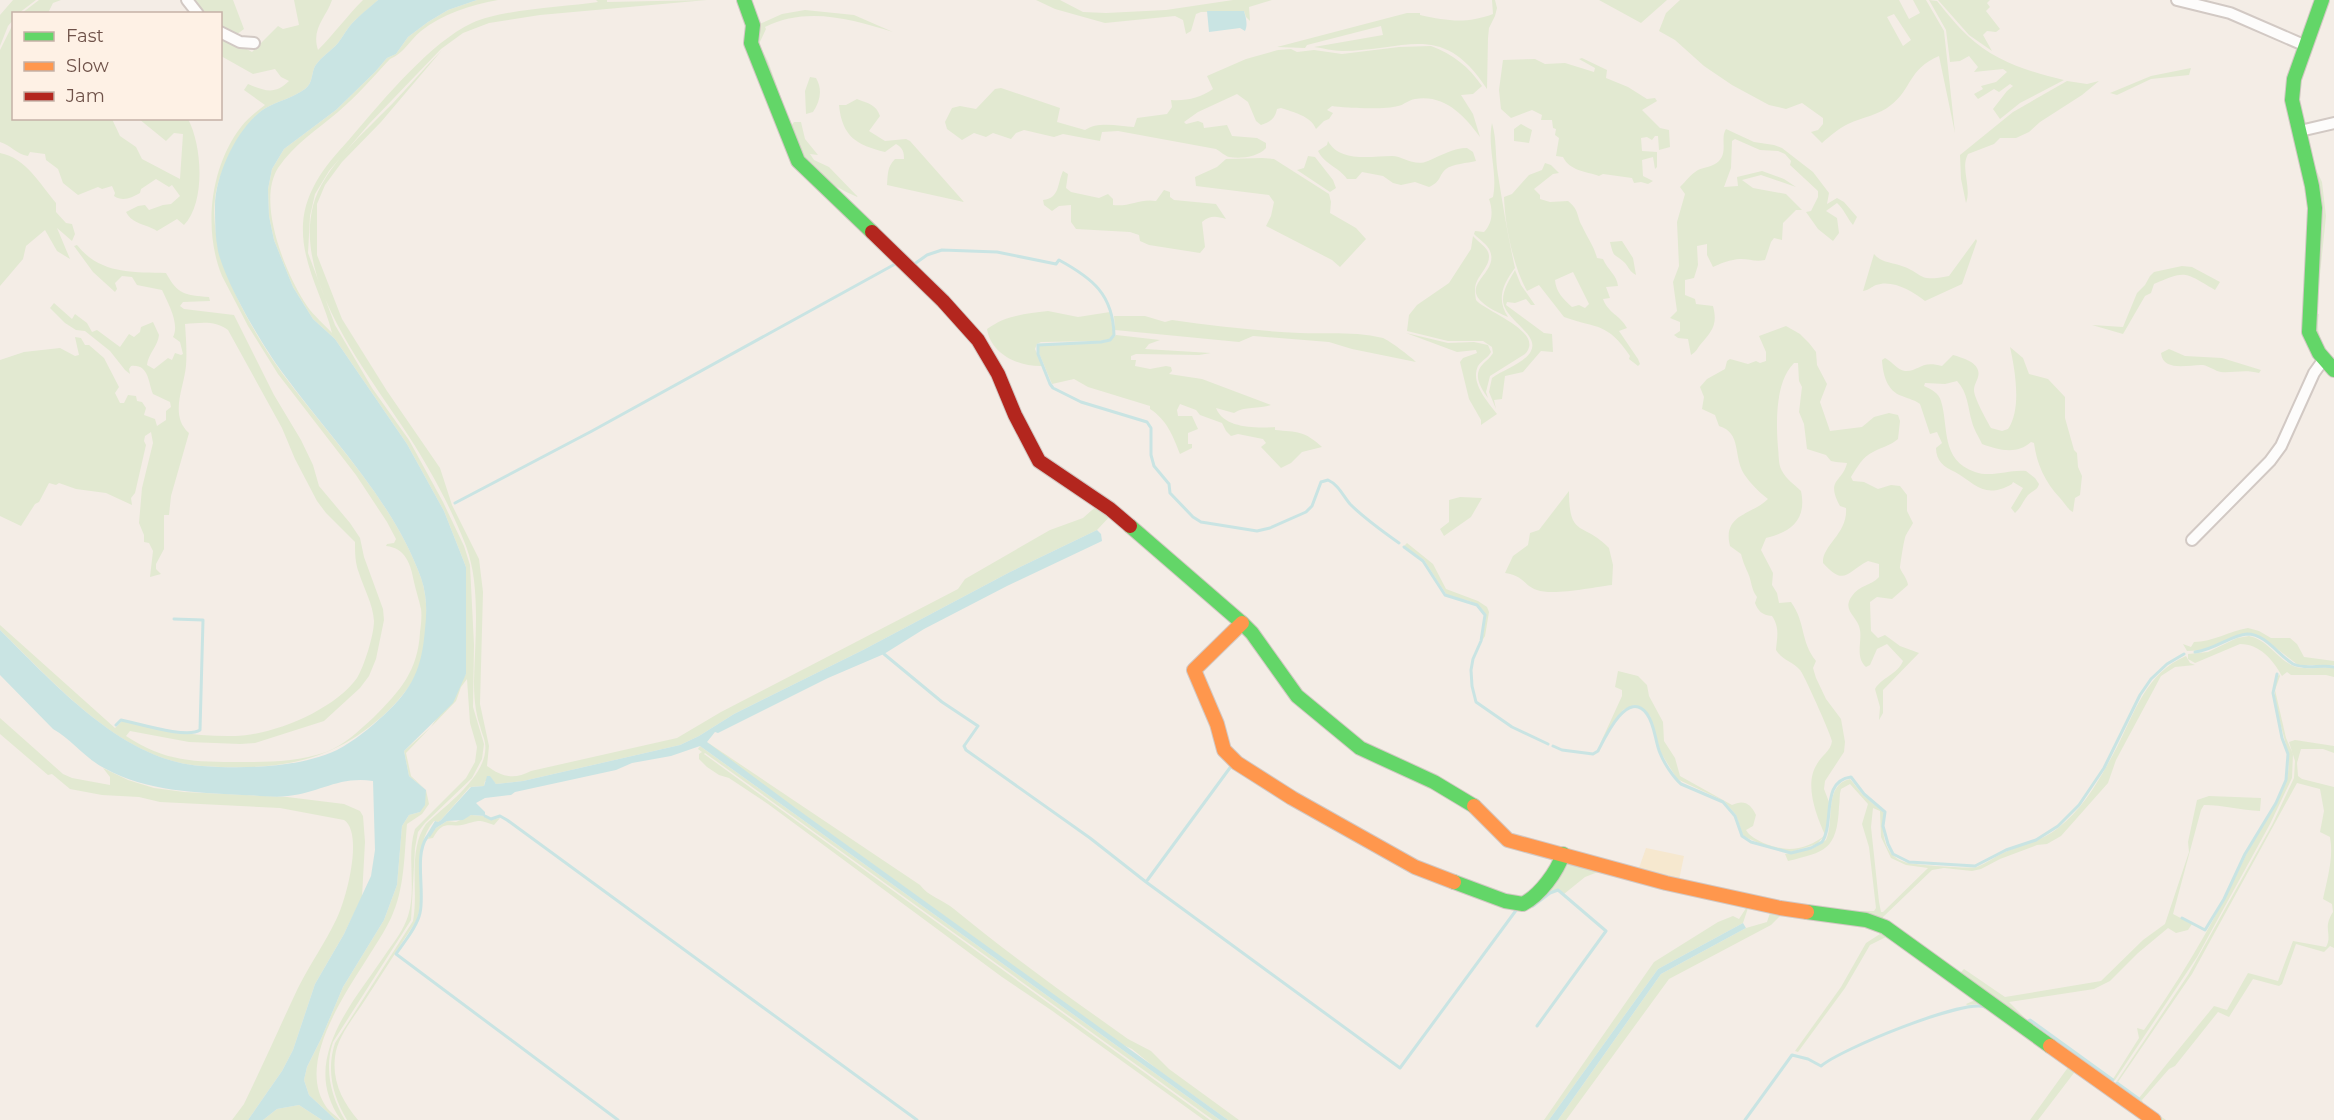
<svg xmlns="http://www.w3.org/2000/svg" width="2334" height="1120" font-family="Montserrat,sans-serif">
<style>
.green{fill:#e2e9d1;fill-rule:evenodd}
.sand{fill:#f6e8cf}
.water{fill:#c9e4e3}
.lines{fill:none;stroke-linecap:round;stroke-linejoin:round}
.stream{stroke:#c9e4e3;stroke-width:3}
.street-casing{stroke:#d2c9c4;stroke-width:14}
.fast-casing{stroke:#d2c8c3;stroke-width:16}
.slow-casing{stroke:#d2c8c3;stroke-width:16}
.jam-casing{stroke:#d2c8c3;stroke-width:16}
.street{stroke:#fdfcfb;stroke-width:10}
.fast{stroke:#63d668;stroke-width:14}
.slow{stroke:#ff974d;stroke-width:14}
.jam{stroke:#b3261e;stroke-width:14}
</style>
<rect width="100%" height="100%" fill="#f4ede6"/>
<!-- green -->
<path class="green" d="M13 0H36L19 13 14 14 13 20 8 26 0 46V15Z
M39 0H61L53 3 48 13H22Z
M194 0H233L244 29 236 35 221 25 220 14 206 13Z
M294 0H332C326 18 311 28 318 50 334 34 347 16 363 0H378C369 9 357 17 349 27 345 32 342 38 338 43 331 51 322 56 315 66 311 74 313 83 305 89 293 98 277 101 264 109 241 124 218 172 215 199 208 256 250 328 282 373 330 438 393 500 421 578 429 600 428 639 421 662 416 680 402 697 389 710 333 764 276 771 202 766 121 761 55 683 0 630V625L115 728 122 721C159 730 197 737 235 736 274 735 334 710 357 678 364 667 374 635 374 621 373 604 364 589 359 573 355 563 355 552 355 542L326 513 317 501 295 459 282 428 228 330C215 320 200 323 185 324 186 338 187 352 186 366 184 388 169 415 189 433L171 496 169 515H164V549L156 564V569L161 574 150 577 153 551 149 543 144 542V535L139 523 142 488 153 443 151 432 145 436 144 441 146 445 135 493 131 498 132 505 106 493 76 489 59 483 56 485 49 483 39 502 35 504 21 526 0 516V360L24 352 60 348 75 356 79 355 75 337 81 338 85 345H89L104 358 119 387 115 393 120 403H124L128 395 136 396 137 401 142 402 146 408 144 415 155 419 157 426 166 420V411L171 407 170 402 153 394C148 382 149 364 131 366L129 369 130 374 125 370 110 351 85 331 76 330 65 323 50 308 54 303 72 319 75 314 87 323 92 332 97 330 120 347 129 334 134 337 140 332 141 327 153 322 159 335C158 346 148 354 147 365L154 369 168 358 172 360 175 353 181 355 183 354 180 342 173 337C180 324 168 303 162 290L137 285 132 277 122 276 115 283 117 289 115 292 93 272 74 246 77 245C100 274 131 272 166 273 178 295 185 295 209 297L210 301 183 302 180 306 184 309 234 315 274 395 301 440 313 465 319 486 350 523 360 538 364 557 383 609 384 620 376 659 369 676 360 688 324 721 255 743 240 744 189 742 130 731 126 736C165 762 195 762 240 762 268 762 298 762 326 752 343 746 360 730 374 717 400 691 418 671 420 632 421 625 422 616 421 609 419 600 416 591 414 582 411 565 406 548 386 546L387 544 394 543 396 539 387 522 356 475 278 374 248 326 222 276C203 230 210 167 241 127 248 118 257 111 265 105L244 90 248 84C265 91 275 95 289 81L281 77 275 69 253 74 221 56V35L252 52 278 26 283 29 299 25Z
M477 0H498C471 5 442 14 421 31 409 41 404 53 390 59 373 77 357 96 338 112 317 130 294 144 278 168 256 203 286 275 307 306 314 316 324 324 332 333 323 296 301 264 303 224 304 206 310 192 319 177 328 162 342 148 353 135 383 100 431 42 472 23 503 9 563 7 598 2L596 0H607V2L707 0 540 15 489 23 463 33 441 49 369 124 329 171 315 194 310 216 308 253 335 325 372 388 409 440 443 502 464 546 470 565 474 645 473 707 484 744 482 759 472 778 425 823 418 832 415 848 411 920 333 1042C324 1069 331 1097 345 1120H341C298 1060 354 1002 387 952 395 941 404 929 408 916 417 888 406 857 415 829L466 778 475 762 477 747 470 723 467 679 461 687 456 701 406 753 411 776 426 790 429 804 422 814 407 824C404 856 405 888 391 918 369 965 288 1054 327 1108 330 1112 336 1116 340 1120H336L309 1095 304 1080 307 1067 321 1039 343 987 384 920 397 885 402 826 409 815 420 812 426 790 409 776 404 751 431 727 466 674V567L444 511 407 444 335 339 313 319 293 287 274 240 269 216 268 189 272 169 284 149 336 110 375 72 387 58 396 54 408 37 428 22 448 10Z
M1036 0H1060L1083 12 1106 13 1166 10 1233 0H1272L1249 7 1250 21 1246 17 1244 11 1201 12 1196 14 1191 31 1186 34 1183 20 1175 16 1105 23 1055 9Z
M1492 0H1495L1497 8 1495 16 1489 28 1488 38 1487 89C1442 20 1407 51 1342 51 1333 51 1323 48 1314 47L1383 35 1381 26 1307 45 1305 48 1277 47 1407 13H1420V15C1448 21 1466 24 1493 14Z
M1599 0H1667L1641 23Z
M1680 0H1899L1909 19 1920 13 1913 0H1926L1944 31 1955 133 1939 56C1908 69 1912 89 1891 105 1879 115 1863 117 1848 124 1839 128 1830 136 1822 143L1811 132 1818 130 1823 124V118L1802 103 1786 109 1769 105 1732 85 1704 66 1675 40 1659 31 1666 13ZM1894 14 1911 40 1903 46 1887 17Z
M1929 0 1937 1C1947 13 1957 26 1968 36 1994 61 2030 72 2064 80L2020 103 2000 119 1993 109 2007 91 2013 86 2010 84 1999 92 1994 89 1978 99 1974 94 1983 89 1981 86 1996 82 2007 72 2003 69 1974 72 1978 67 1969 56 1960 61 1950 62 1946 30Z
M1938 0H1990L1987 3 1990 7 1986 11 2000 29 1996 32 1987 31 1983 35 1992 51 1969 35Z
M805 10 854 15 893 32C852 19 806 6 765 27L766 29 759 44 768 61 791 126 794 122H801L805 139 818 155 810 154 814 160 829 167 858 197C844 192 813 174 803 163 792 150 792 132 786 117 773 87 755 60 753 27L782 14Z
M13 24 14 118 112 119 120 136 136 147 142 159 180 179 183 134 174 133 166 141 139 119H188C202 145 206 202 184 225L177 219 157 231C145 223 133 225 126 212L138 206 145 205 149 210 163 205 171 204 180 196 172 185 169 187 156 179 141 189 140 193C131 198 123 202 114 196L115 193 112 186 102 189 98 187 78 195 63 183 58 169 46 160 45 154 30 152 28 156C16 154 11 145 0 142V50Z
M1431 46C1453 54 1469 67 1482 86L1473 94 1461 95 1473 114 1480 137C1464 115 1444 94 1415 99 1408 100 1404 105 1398 106 1386 110 1344 108 1332 106L1327 110 1333 113 1329 119 1324 121 1316 129C1311 116 1293 112 1281 108L1277 109C1275 119 1270 122 1261 125L1256 121 1248 102 1237 94 1198 112 1184 122 1186 124 1198 121 1203 123 1204 128 1227 125 1232 136 1257 138 1266 143V148C1258 157 1241 159 1229 157 1225 156 1220 151 1216 149L1118 131 1102 132 1100 141 1063 134 1054 137 1024 130 1016 133 1011 139 993 133 986 137 974 133 962 140 947 129 945 122 952 108 960 106 976 109 995 89 1001 88 1060 108 1057 122 1085 130C1098 121 1119 126 1134 127L1137 118 1167 114 1172 107 1171 100C1187 101 1200 98 1213 89L1207 76 1246 59 1278 50 1291 49 1297 52 1314 50 1342 54 1399 47Z
M442 50 381 122 342 162 325 185 317 204V255L342 319 387 391 440 468 452 505 479 559 483 592 480 704 489 746 487 766C502 777 514 780 531 771L677 738 721 712 958 589 965 579 1050 530 1083 518 1100 503 1113 513 1097 530 1010 572 863 650 734 714 699 736 680 745 523 781 496 784 492 780 485 781 484 786 470 787 441 820 438 822 434 821C410 849 427 887 417 920 400 945 384 971 367 997 356 1015 337 1036 335 1057 332 1082 343 1102 358 1120H347C333 1097 326 1070 335 1043L413 921C419 890 407 851 426 824 446 805 490 774 485 743 484 737 481 731 480 726 475 711 474 696 474 681 475 639 481 586 466 546 450 505 427 463 402 426 364 368 294 280 313 206 323 167 366 131 393 103 410 85 425 67 442 50Z
M1582 58 1607 70 1606 78 1628 87 1647 99 1655 98 1657 101 1642 110 1660 128 1669 130 1670 147 1659 150 1658 136H1655L1652 140 1647 137 1641 138 1642 151 1657 152V167L1655 169 1653 157 1642 160 1643 176 1653 181 1648 184 1641 182 1634 183 1632 178 1603 174 1599 176C1585 171 1570 171 1563 157L1556 156 1559 138 1555 135 1556 129 1553 128 1552 120H1541L1542 115 1532 110 1511 118 1501 109 1499 90 1503 60 1535 59 1545 64 1565 63 1594 72 1595 68 1579 59Z
M2191 68 2189 75 2151 79 2117 95 2110 93 2151 76Z
M810 77 816 78C823 90 820 101 813 112L806 114 805 91Z
M2067 81 2087 84 2099 81 2082 95 2040 122 2029 132 2016 138H2000L1994 144 1968 154C1960 168 1972 187 1966 203L1961 179 1960 155 2013 112Z
M857 99C867 103 876 104 880 116L869 131 885 141 906 139 910 141 964 202 887 185C888 174 887 167 895 159H904C904 152 903 148 896 144L885 152C857 145 842 137 839 105H846Z
M1492 123C1497 140 1495 157 1498 175 1503 206 1508 237 1515 268 1503 284 1496 299 1508 317 1441 288 1501 278 1490 251 1488 245 1479 239 1474 234L1475 231 1484 232C1493 223 1493 210 1489 199L1493 197C1498 172 1487 148 1492 123Z
M1521 124 1532 130 1529 143 1514 141V129Z
M1726 129 1754 142 1774 145 1782 148 1813 172 1829 193 1827 204 1837 198 1844 202 1857 217 1853 225C1847 218 1844 209 1837 203L1826 211 1837 218 1839 233 1833 241 1818 229 1806 212 1811 211 1818 197V191L1790 165 1791 161 1785 154 1778 151 1760 150 1735 139 1732 141 1731 168 1724 187 1738 186 1737 177 1762 171 1784 179 1796 187 1761 175 1742 180 1753 188 1786 194 1802 210H1796L1783 223 1782 240 1774 238 1771 242 1765 260C1755 262 1750 259 1741 259 1735 258 1718 264 1713 267L1707 255V244L1697 246 1698 265 1694 278 1685 280V295L1695 299 1696 304 1713 306C1718 325 1712 331 1700 345 1697 349 1696 352 1691 355L1688 339 1678 338 1674 335 1680 331V322L1670 318 1677 311 1673 282 1679 266 1677 222 1685 194 1680 187C1686 181 1691 174 1698 170 1704 167 1713 167 1719 161 1728 152 1720 138 1726 129Z
M1328 141C1340 163 1371 156 1392 156 1403 156 1414 167 1428 161 1440 156 1453 148 1467 148L1473 152 1476 161C1468 163 1452 164 1446 169 1438 176 1442 181 1429 187L1415 182 1401 185 1393 183 1383 176 1362 172 1356 179H1347C1339 167 1325 165 1318 151L1327 145Z
M2306 149 2322 182 2326 216 2316 314H2319C2316 331 2320 342 2331 356L2316 340Z
M0 153C26 158 40 184 56 203V212L66 223 72 224 75 234 72 241 57 228 70 259 57 251 45 230 26 246 23 259 0 286Z
M1308 156 1315 157 1333 180 1336 188 1330 192 1297 170 1304 168Z
M1262 158 1274 159 1329 194 1331 202 1330 213 1356 228 1366 239 1340 267 1332 260 1266 226 1271 216 1274 202 1269 195 1196 186 1195 177 1217 167 1226 159Z
M1545 163 1551 165 1559 173 1553 174 1534 189 1540 195V199L1550 202 1568 201C1580 211 1576 215 1582 226 1587 237 1594 246 1597 258L1603 259C1607 269 1617 275 1618 286L1606 287 1610 298 1603 299C1608 313 1620 315 1627 328L1619 331 1638 359 1640 364 1638 366 1629 359 1630 356C1607 322 1598 329 1564 317L1539 285 1527 291C1513 266 1505 226 1504 197L1512 194 1529 175 1542 170ZM1573 272 1589 304 1585 308 1579 305 1572 307C1563 299 1556 292 1555 280Z
M1063 171 1068 174 1066 188 1071 192 1099 198 1108 194 1113 199V205C1130 207 1141 198 1156 201L1164 190 1170 192V197L1174 200 1216 204 1226 219C1216 216 1210 215 1202 222L1205 247 1200 253 1149 245 1140 241 1139 235 1130 232 1076 229 1071 222V205L1059 206 1052 211 1044 205 1043 200C1060 198 1057 184 1063 171Z
M1473 236C1477 241 1484 245 1487 250 1494 261 1481 272 1477 281 1474 287 1475 293 1476 300 1486 312 1546 332 1525 354L1490 376 1486 392 1488 398C1481 388 1472 375 1483 364 1487 360 1490 358 1493 353L1492 347 1483 341H1448L1407 331 1409 315 1417 305 1449 283 1471 249Z
M1976 239 1977 241 1962 284 1925 301C1913 291 1892 279 1876 285 1871 287 1869 290 1863 291L1874 254C1881 262 1889 262 1899 265 1925 273 1916 283 1949 276Z
M1622 241 1633 258 1636 275C1630 272 1629 268 1625 263 1615 253 1614 260 1610 242Z
M2182 266 2192 267 2220 282 2215 290C2184 272 2187 270 2154 284L2151 293 2145 296 2123 334 2092 325 2123 327 2137 293 2145 285 2150 276 2154 272Z
M1515 270 1521 285 1535 305H1531L1526 299 1515 303 1507 302 1506 305 1544 333 1552 334 1553 352 1541 351 1523 372 1505 376 1502 399 1494 400 1496 409 1489 392 1492 378C1503 370 1525 363 1531 351 1540 334 1503 319 1503 300 1503 289 1510 279 1515 270Z
M1048 311 1078 317 1110 312 1114 335 1109 339 1100 341 1041 342 1037 344 1035 349 1043 366C1020 367 991 355 987 329 1006 315 1025 314 1048 311Z
M1145 316 1165 322 1172 320C1215 326 1257 331 1300 333 1327 334 1356 331 1383 338 1390 341 1410 356 1416 362L1352 349 1329 342 1253 336 1239 342 1115 330 1114 316Z
M1786 326 1800 334 1809 343 1816 352 1817 365 1827 384 1820 402 1830 431 1862 427 1874 417 1889 413 1898 415 1900 421 1898 439C1890 446 1882 447 1873 452 1863 456 1856 469 1851 477L1853 481 1864 482 1878 489 1891 485 1900 486 1907 495V511L1913 523C1911 527 1908 531 1906 535 1904 538 1900 566 1900 568 1903 575 1907 578 1908 585L1892 599 1877 597 1870 602 1871 631 1878 638 1885 635 1900 646 1919 653 1883 690V713L1879 720 1880 707 1875 689C1882 677 1897 675 1903 661L1887 644 1877 649 1870 665 1866 667C1855 657 1862 642 1860 630 1858 616 1841 611 1852 596 1859 585 1871 586 1879 577V564L1868 561C1846 572 1845 587 1823 563 1822 545 1848 534 1846 508L1840 506C1825 479 1843 482 1847 463L1836 462 1831 461 1826 455 1807 449 1804 424 1799 412 1802 387 1799 381 1798 363H1794C1775 382 1776 422 1778 448 1779 455 1778 464 1782 471 1786 479 1794 484 1801 491 1807 520 1791 532 1766 538L1761 550 1773 573 1772 585 1777 593 1779 603 1791 602C1806 623 1800 641 1816 661L1813 668 1816 678 1826 699 1841 719 1845 742 1844 752 1825 781 1824 789 1829 802V815L1825 835 1817 844 1791 852 1763 845 1743 836 1736 815 1724 801 1677 779 1661 753 1650 716 1640 707 1634 705 1623 710 1600 744 1622 696V690L1615 687 1618 671 1638 676 1647 685 1649 696 1663 722 1664 741 1675 758 1680 776 1732 805C1744 799 1751 804 1756 815L1753 826 1746 830C1752 841 1777 849 1789 849 1802 849 1816 843 1825 835 1816 815 1804 784 1817 764 1821 756 1831 751 1832 741 1832 737 1804 674 1800 670 1793 662 1782 660 1776 650 1777 637 1780 628 1772 616 1762 615 1758 611 1755 603L1757 597C1751 589 1752 582 1748 573 1745 566 1743 562 1741 554L1730 546C1722 514 1752 515 1768 499 1759 492 1750 483 1744 474 1733 456 1742 433 1719 426L1715 415 1702 409 1704 397 1700 387 1707 379 1725 369 1727 361 1730 359 1748 364 1756 361 1760 363 1766 361V352L1759 336Z
M1406 333 1448 343 1474 342 1488 345 1491 352C1488 358 1482 360 1478 366 1470 383 1488 402 1497 414L1481 425V420L1469 399 1460 362 1463 358 1477 353 1476 350 1457 352Z
M1116 335 1160 340 1149 344 1145 349 1211 353 1199 355 1136 354 1131 356V360H1136L1135 366 1150 369 1166 366 1171 367 1172 371 1169 374 1202 379 1271 405C1259 409 1244 406 1234 413L1216 408C1224 429 1257 428 1275 427V430C1297 432 1305 431 1322 447L1302 452 1291 463 1281 468 1261 447 1266 443 1263 439 1238 434 1231 436 1226 431 1222 423 1200 415 1196 410 1180 404 1177 410 1178 416H1192L1198 429 1188 433V444H1192V448L1180 454C1173 436 1167 420 1150 409V406L1088 387 1074 379 1052 384 1039 353V345L1101 343 1110 341Z
M2010 347 2023 358 2029 374 2048 379 2065 397V418L2074 450 2077 453 2078 467 2082 476 2080 495 2075 498 2073 512C2067 509 2065 503 2060 498 2045 482 2037 465 2034 443L2031 442C2017 455 1998 450 1982 444 1979 437 1974 430 1972 422 1968 409 1968 392 1957 381L1945 384 1925 383 1924 386C1931 389 1939 393 1941 401 1949 427 1940 460 1975 472 1992 478 2010 469 2026 471L2035 478 2039 484C2037 491 2033 490 2028 495 2023 501 2021 508 2015 513L2011 508 2023 488 2013 482 2012 484C1984 500 1975 483 1955 472 1944 467 1936 461 1936 448L1942 443 1937 432 1930 434 1920 404C1915 400 1909 399 1902 396 1887 391 1883 375 1882 360L1885 358C1892 361 1897 370 1905 371 1919 372 1920 360 1942 366L1953 355C1963 358 1982 363 1978 377 1977 381 1974 385 1974 390 1974 398 1987 421 1991 428L2002 431 2008 429C2022 409 2015 370 2010 347Z
M2169 349 2185 356 2222 358 2261 370 2259 373C2245 369 2233 373 2221 372 2215 371 2209 366 2203 365 2191 364 2163 373 2161 353Z
M1569 491C1569 539 1583 521 1609 548L1613 565 1612 585C1594 587 1553 596 1537 590 1524 586 1525 576 1505 573L1513 556 1528 545 1530 533 1539 530Z
M1460 497 1482 498 1471 517 1444 536 1440 529 1449 522V500Z
M1407 543 1433 564 1446 589 1478 601 1487 607 1489 612 1485 636 1482 641 1486 615C1475 597 1463 602 1446 594L1424 560 1404 546Z
M2248 628 2259 631 2271 638H2290L2297 644 2304 657 2334 661V665H2298L2263 638 2249 633 2236 636 2208 650 2187 651 2183 644 2191 647 2194 642C2213 642 2229 631 2248 628Z
M2249 636C2269 640 2278 661 2296 667 2308 670 2322 666 2334 668V677L2326 675H2291L2287 672 2282 676C2273 660 2260 644 2240 644L2195 663 2188 659V654L2208 652 2237 638Z
M2186 656 2190 663 2195 665 2175 667 2161 676 2116 760 2108 783 2061 836 2047 844 2037 845 2000 859 1981 869 1972 871 1944 868 1932 870 1883 917 1884 924 1840 911H1874L1876 908 1869 847 1862 824 1868 804 1850 784 1841 789C1839 795 1840 801 1839 807 1837 850 1825 852 1788 861L1785 854 1812 849 1826 840C1835 821 1823 785 1850 779L1863 795 1884 813C1881 834 1884 858 1909 863 1919 865 1970 869 1977 867 1987 863 1996 856 2005 852 2024 844 2042 841 2058 828 2085 807 2101 777 2117 747 2135 712 2146 673 2186 656ZM1873 808 1880 811 1881 837 1891 858 1906 865 1928 868 1883 912H1881L1879 902 1871 827Z
M2279 674 2280 676 2275 690 2286 738 2293 754 2292 778 2270 824 2197 957 2115 1080 2113 1079 2139 1038 2137 1028 2144 1030C2184 974 2218 915 2247 853 2259 828 2277 806 2286 781 2298 749 2263 702 2279 674Z
M0 718 63 774 72 778 110 785V777L103 768 128 780 154 788 184 792 287 797 344 804 360 811 363 816 365 842 362 897 344 934 315 984 293 1050 282 1071 248 1120H232L244 1104C263 1065 280 1026 298 988 310 964 325 943 336 920 346 901 364 833 344 820L280 808 160 802 139 797 102 795 70 789 52 774 48 775 0 734Z
M2295 740 2334 746V753L2323 749H2301L2297 763 2298 776 2302 779 2334 787V948L2330 946 2324 952 2296 944 2282 984 2279 986 2253 979 2229 1017 2218 1012 2175 1066 2169 1069 2142 1100 2144 1105 2166 1120H2160L2139 1100V1098L2214 1006 2227 1010 2248 973 2278 981 2293 941 2326 947C2333 934 2322 929 2333 912L2332 904 2323 899C2327 880 2334 857 2330 837L2320 832 2324 811 2320 789 2297 783 2192 974 2118 1082 2117 1081 2188 975 2272 825 2294 778 2295 761 2289 742Z
M707 742 920 885C928 896 943 900 954 909 1010 955 1069 997 1128 1039L1151 1051 1169 1069 1239 1120H1228L1158 1070 1132 1049 1121 1044 720 754Z
M700 746 1220 1120H1213L705 753 704 754 1210 1120H1204L1051 1010 1002 977 768 804 729 778 719 775 707 767 699 759V754L702 752 698 749Z
M2209 796 2261 798 2260 811C2241 810 2223 805 2204 805L2201 810 2173 914 2192 924 2188 930 2176 933 2168 928 2138 953 2110 981 2094 989 2009 1002 2026 1019 1959 974 1964 969 2005 997 2101 981 2143 940 2165 924 2189 852 2188 842 2197 800Z
M471 815 483 816 491 820 500 818 494 825C479 820 480 820 466 824 449 829 444 818 433 838L427 839 436 828 447 821 456 822Z
M1565 856 1603 870 1585 877 1564 894 1559 889 1550 892 1526 909Z
M1750 902 1743 923 1658 969 1549 1120H1544L1654 962 1718 922 1733 916 1739 919Z
M1772 907 1787 909 1771 925 1669 979 1566 1120H1558L1661 974 1746 928 1767 922Z
M1793 910 1865 921 1884 928 2021 1025 2018 1026C2000 1012 1991 1001 1967 1005L1966 1004 1980 998 1886 937 1870 945 1845 988 1798 1052 1795 1051 1841 987 1866 943 1880 934 1876 929 1866 925 1789 914Z
M2069 1066 2077 1069 2038 1120H2030Z
M299 1105 322 1120H263L277 1109Z"/>
<!-- sand -->
<path class="sand" d="M1646 848 1684 856 1679 880 1639 868Z"/>
<!-- water -->
<path class="water" d="M378 0H477L448 10 428 22 408 37 396 54 387 58 375 72 336 110 284 149 272 169 268 189 269 216 274 240 293 287 313 319 335 339 407 444 444 511 466 567V674L453 703 404 751 409 776 426 790 425 805 420 812 409 815 402 826 397 885 384 920 343 987 321 1039 307 1067 304 1080 309 1095 336 1120H322L299 1105 277 1109 263 1120H248L282 1071 293 1050 315 984 344 934 371 876 375 850 373 781C338 776 320 793 288 796 273 798 257 795 242 795 194 792 148 792 104 768 85 758 72 740 53 729L0 675V630C54 683 122 761 202 766 243 769 299 768 337 750 354 741 370 728 384 715 413 688 422 668 425 629 427 612 427 595 421 578 393 500 330 438 282 372 262 345 226 284 218 251 215 236 215 221 215 206 215 175 238 126 264 109 277 101 293 98 305 89 313 83 311 74 315 66 322 56 331 51 338 43 342 38 345 32 349 27 357 17 369 8 378 0Z
M1207 11H1244C1246 18 1248 25 1245 31L1240 28 1209 32Z
M1097 530 1101 534 1102 541 1007 586 924 629 884 654 828 678 718 733 715 732 707 742 797 809 1228 1120H1220L700 746 671 756 632 763 616 770 515 792 511 795 485 798 476 803 485 812V816L471 815 463 820 447 821 436 828 430 837 426 836 435 821 438 822 441 820 471 787 484 786 487 776H490L496 784 523 781 680 745 699 736 734 714 863 650 1010 572Z
M1743 923 1746 928 1661 974 1558 1120H1549L1658 969Z"/>
<g class="lines">
<!-- stream -->
<path class="stream" d="M913 265 927 255 942 250 997 252 1056 264 1059 260C1092 278 1113 294 1114 335L1110 340 1101 342 1038 345V354L1050 384 1053 388 1081 402 1147 422 1151 428V455L1154 466 1169 484 1170 493 1193 517 1201 522 1257 531 1270 528 1306 512 1312 506 1321 482 1328 480C1339 485 1343 496 1350 504 1365 519 1382 531 1399 543
M455 503 592 431 897 263
M1404 547 1423 561 1445 595 1477 605 1485 615 1481 641 1473 659 1471 670 1472 686 1476 702 1512 727 1548 744
M2195 652C2215 650 2231 635 2247 634 2266 634 2278 655 2293 664 2305 670 2321 664 2334 667
M884 654 942 702 978 726 964 746 966 750 1090 838 1146 882 1400 1068 1517 909
M116 725 121 720C137 723 187 739 200 730L203 620 174 619
M1553 746 1562 750 1593 754 1598 751C1605 737 1628 688 1647 714 1655 725 1655 741 1660 753 1664 763 1673 777 1681 784L1723 802 1735 816 1742 836 1751 842 1791 853 1811 848 1822 842C1835 823 1820 781 1851 777L1864 794 1885 812 1883 826 1888 844 1893 854 1909 862 1975 866 2006 850 2036 840 2058 826 2079 805 2104 768 2140 695 2151 679 2167 664 2184 654
M485 816 491 819 500 816 507 820 917 1120
M427 837C414 855 425 891 420 913 417 927 404 942 396 954L618 1120
M1146 882 1232 765
M1533 906 1550 893 1558 890 1606 931 1537 1026
M2182 918 2205 930 2224 899 2245 854 2276 803 2286 780 2288 754 2282 738 2273 693 2277 674
M2028 1021 2030 1020 2113 1080
M2117 1083 2139 1099
M1745 1120 1792 1055 1808 1059 1821 1066C1841 1049 1963 999 1985 1007"/>
<!-- street casing -->
<g class="street-casing">
<path id="street" d="M187 0 198 14
M2177 0 2230 13 2306 46
M220 32 240 42 254 43
M2300 131 2334 123
M2192 540 2270 461 2281 446 2314 373 2324 359"/>
</g>
<!-- fast casing -->
<g class="fast-casing">
<path id="fast" d="M744 0 753 25 751 43 798 161 872 232
M2322 0 2294 79 2292 100 2312 186 2315 208 2309 332 2319 353 2334 370
M1130 526 1242 623 1252 633 1297 696 1360 748 1434 782 1474 806
M1454 882 1505 901 1523 904C1540 895 1557 872 1563 854
M1807 912 1866 920 1885 927 2050 1046"/>
</g>
<!-- slow casing -->
<g class="slow-casing">
<path id="slow" d="M1242 623 1194 670 1217 724 1224 750 1237 763 1292 798 1415 867 1454 882
M1474 806 1508 840 1666 883 1780 908 1807 912
M2050 1046 2154 1120"/>
</g>
<!-- jam casing -->
<g class="jam-casing">
<path id="jam" d="M872 232 943 301 978 340 998 374 1015 415 1039 461 1110 509 1130 526"/>
</g>
<!-- street -->
<use href="#street" class="street"/>
<!-- fast -->
<use href="#fast" class="fast"/>
<!-- slow -->
<use href="#slow" class="slow"/>
<!-- jam -->
<use href="#jam" class="jam"/>
</g>
<!-- legend -->
<rect x="12" y="12" width="210" height="108" fill="#fef1e5" stroke="#c5b1a7" stroke-width="1.5"/>
<rect x="24" y="32" width="30" height="9" fill="#63d668" stroke="#c5b1a7" stroke-width="1.5"/>
<text x="66" y="42" font-size="18" fill="#6f5249">Fast</text>
<rect x="24" y="62" width="30" height="9" fill="#ff974d" stroke="#c5b1a7" stroke-width="1.5"/>
<text x="66" y="72" font-size="18" fill="#6f5249">Slow</text>
<rect x="24" y="92" width="30" height="9" fill="#b3261e" stroke="#c5b1a7" stroke-width="1.5"/>
<text x="66" y="102" font-size="18" fill="#6f5249">Jam</text>
</svg>
